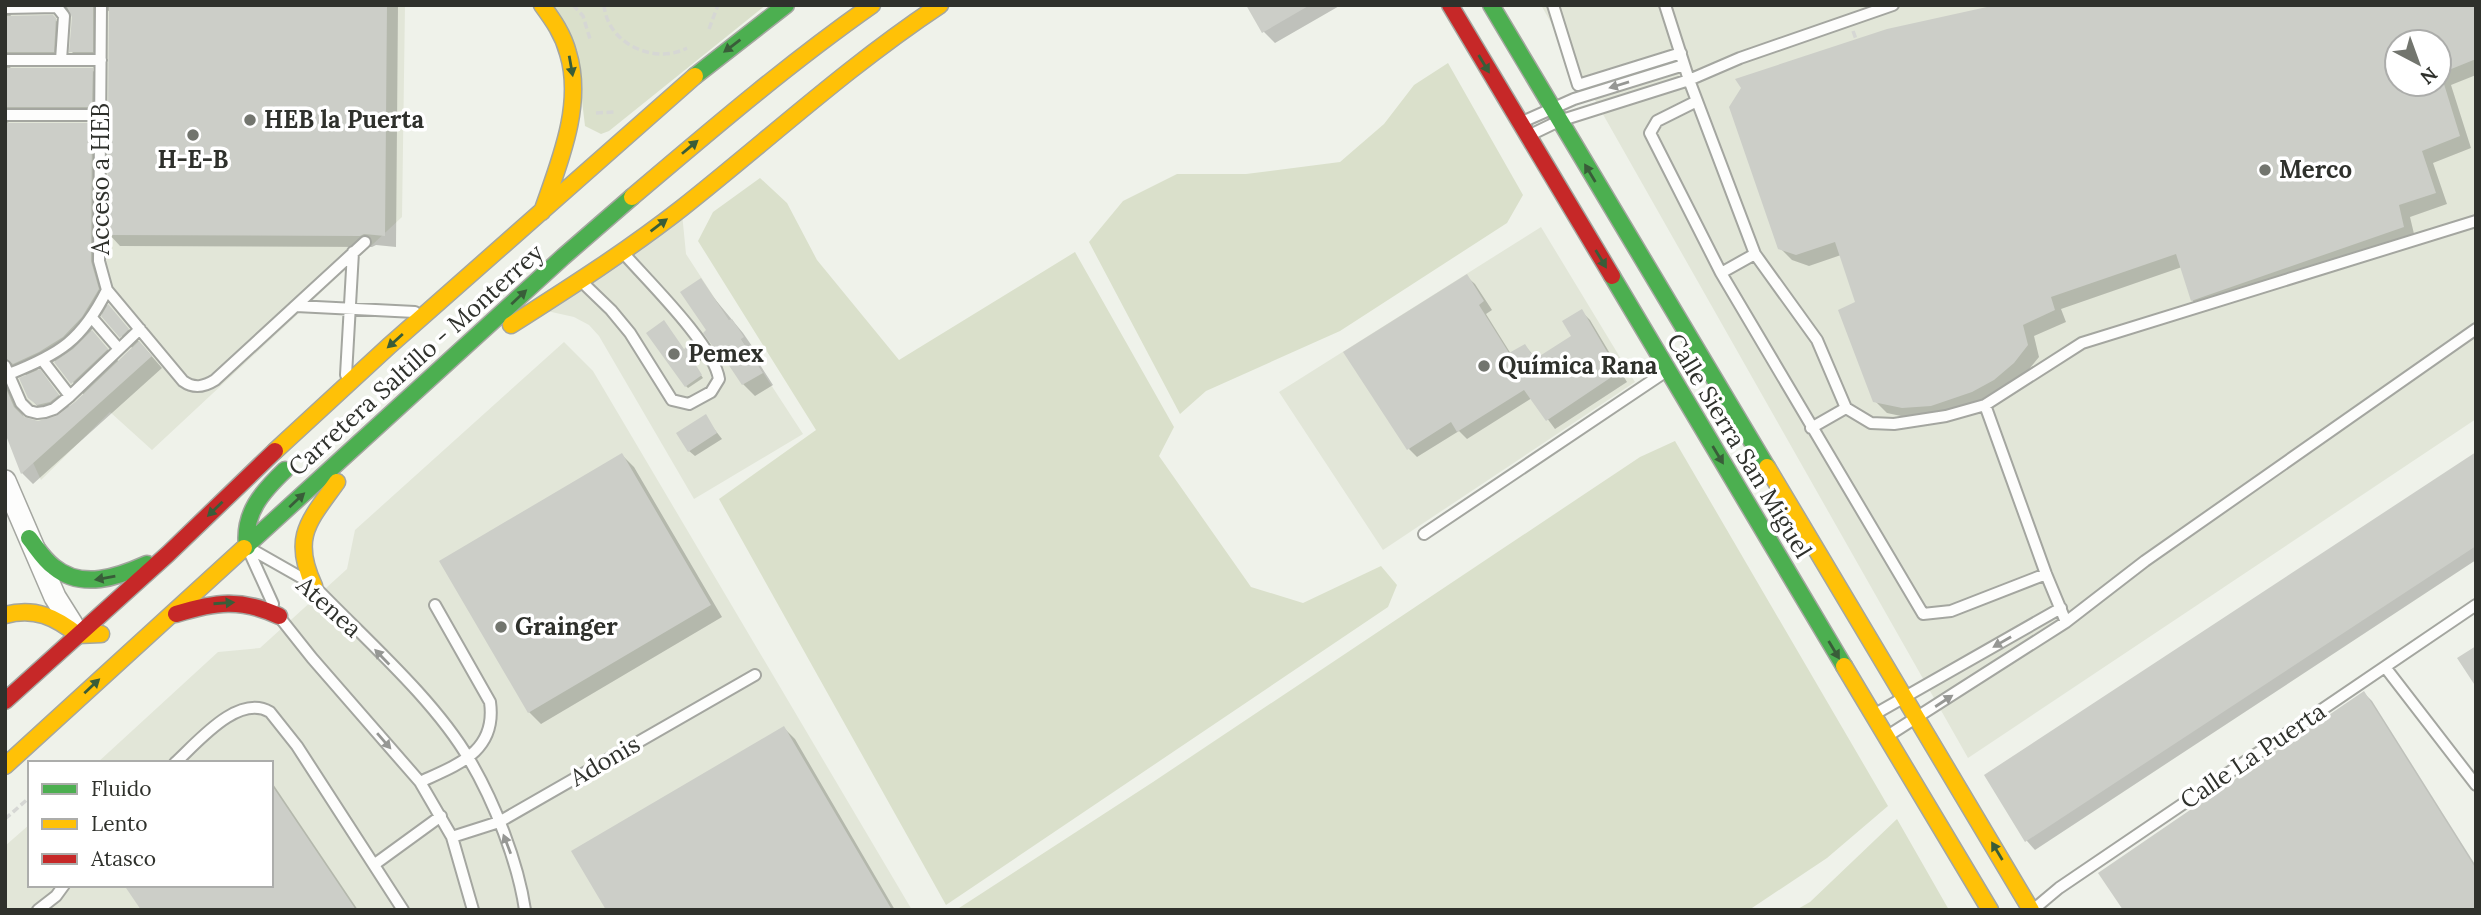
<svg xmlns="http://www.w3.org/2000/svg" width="2481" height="915" font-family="Lora,serif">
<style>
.built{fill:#e2e6d8;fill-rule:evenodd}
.green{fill:#dae0cb}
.shadow{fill:#0003;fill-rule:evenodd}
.building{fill:#cccec8}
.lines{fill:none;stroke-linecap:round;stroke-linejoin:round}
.lane-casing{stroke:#a4a6a0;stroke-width:14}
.street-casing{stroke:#a4a6a0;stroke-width:24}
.fast-casing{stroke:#a4a6a0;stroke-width:19}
.slow-casing{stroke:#a4a6a0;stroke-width:19}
.jam-casing{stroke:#a4a6a0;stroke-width:19}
.path{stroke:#d6d7d4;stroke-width:3.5;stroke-dasharray:7 3.5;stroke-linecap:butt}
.lane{stroke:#fdfdfc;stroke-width:10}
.street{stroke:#fdfdfc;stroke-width:21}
.fast{stroke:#4caf50;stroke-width:16}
.slow{stroke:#ffc107;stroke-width:16}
.jam{stroke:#c62828;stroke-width:16}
.oneway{fill:#395d39}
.oneway2{fill:#969794}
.poi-dot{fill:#72756e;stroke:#fff;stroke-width:2.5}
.labels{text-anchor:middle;stroke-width:7;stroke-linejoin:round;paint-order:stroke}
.poi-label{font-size:24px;font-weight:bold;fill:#2f312c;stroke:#fff;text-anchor:start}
.street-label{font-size:24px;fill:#2f312c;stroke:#fff}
</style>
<rect width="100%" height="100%" fill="#eff2ea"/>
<!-- built -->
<path class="built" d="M5 5H405L402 217 152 450 110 412 41 480 5 402Z
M1541 5H2476V419L1968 758ZM2397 42H2439V84H2397Z
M682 213 686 254 803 434 694 499 599 336 589 325 574 317 547 311Z
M1541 227 1635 382 1383 550 1279 392Z
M564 342 593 371 912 910H5V846L30 824V885H271V763H97L218 652 260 648 347 569 355 530Z"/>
<!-- green -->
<path class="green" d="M546 5H766L609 131 601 134 585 126 582 101Z
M1448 63 1523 195 1507 223 1340 331 1206 391 1180 414 1089 242 1123 201 1177 174H1246L1340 162 1384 124 1414 85Z
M760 178 787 203 817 260 899 360 1075 252 1174 427 1159 456 1251 587 1303 603 1381 566 1397 585 1388 607 946 905 719 499 816 430 698 241 713 212Z
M1675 441 1888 806 1827 858 1749 910H956L1153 782 1640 457Z
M1897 819 1949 910H1796L1810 902Z"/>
<!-- shadow -->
<path class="shadow" d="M5 5H398L396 247 376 245 372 247 120 246 109 234 110 10 105 13 104 63H83L71 51 74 15 71 11 12 13 10 17H52L65 29V63L13 64 10 68 92 70 104 81 103 118H17L5 124Z
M1248 5H1341L1275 43 1264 32Z
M2476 5V75L2451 85 2471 148 2433 163 2447 204 2410 217 2415 238 2204 312 2192 300 2182 267 2061 309 2066 322 2034 336 2039 357 2025 374 2006 391 1943 417 1915 419 1887 413 1875 401 1857 303 1841 255 1809 266 1792 260 1780 248ZM2397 42H2439V84H2397Z
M5 125H91L103 136 102 274 109 301 107 305 162 368 33 484 22 473 5 428ZM102 314 133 349 119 362 91 331ZM55 361 84 395 70 408 37 370ZM21 370 28 377 29 397 46 415 64 413 60 417 38 423 25 420 9 382Z
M1466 276 1475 284 1492 310 1486 314 1511 354 1525 346 1537 359 1573 337 1582 312 1590 320 1627 382 1555 429 1532 398 1467 439 1459 431 1417 457 1409 449Z
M700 281 743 333 754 349 751 351 773 385 755 396 743 384 706 333 708 331Z
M693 347 702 360 694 365 703 378 688 388 686 386 685 351Z
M705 417 722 439 695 456 689 451Z
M2476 454V560L2035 850 2027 841 1986 776Z
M622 455 634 467 722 617 541 724 529 712 441 562Z
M2364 693 2372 701 2476 866V910Z
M784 728 795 739 895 910H608Z
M271 781 358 910H143L271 885Z"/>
<!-- building -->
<path class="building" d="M66 5H93V52H69L72 17Z
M109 5H387L385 236 364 234 360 236 107 235Z
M1246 5H1310L1262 33Z
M1996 5H2476V59L2439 74V42H2397V84H2444L2460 136 2422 151 2436 193 2399 205 2404 227 2191 301 2176 254 2051 297 2055 310 2023 325 2028 345 2014 363 1994 380 1972 392 1931 406 1902 408 1873 402 1838 310 1855 302 1835 242 1796 255 1778 249 1729 107 1741 88 1735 79 1887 29Z
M53 15 56 18 54 52H5V16Z
M5 68H93L92 107H5Z
M5 123H92L91 261 99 289 82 317 63 337 39 352 13 364 5 358Z
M1467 274 1484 301 1479 305 1509 353 1525 344 1535 359 1571 336 1562 321 1582 309 1619 372 1546 421 1524 390 1457 432 1451 422 1407 450 1343 352Z
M701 278 729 320 732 319 744 337 741 339 763 373 742 385 716 346 714 348 703 333 706 330 680 292Z
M108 304 129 329 120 338 101 316Z
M664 320 684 349 691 343 701 357 694 362 702 375 685 387 646 333Z
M92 330 108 349 71 384 54 362 73 349Z
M139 341 152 356 21 474 5 433V386L14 407 24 417 38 421 56 416 75 402Z
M40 369 59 395 50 402 37 405 28 398 19 378Z
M706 414 717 433 688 452 676 433Z
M2476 452V546L2025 842 1984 775Z
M622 453 711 605 528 713 439 561Z
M2476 646V687L2457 658Z
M2364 691 2476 869V910H2123L2098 873Z
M784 726 892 910H606L571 851Z
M271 784 356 910H141L124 885H271Z"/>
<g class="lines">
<!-- lane casing -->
<g class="lane-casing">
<path id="lane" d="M101 5 99 261 107 290 183 381C194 389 204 387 215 380L365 242
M1553 5 1578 85 1681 53
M1665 5 1689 80 1755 254 1817 340 1846 408 1871 423 1894 424 1946 416 1985 405 2082 343 2476 221
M5 8 57 7 64 16 61 60
M5 60H101
M1697 101 1657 121 1650 133 1721 273 1923 614 1951 611 2046 574
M5 115H101
M1522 122 1574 99 1684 65
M1530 135 1559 121 1689 80 1740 58 1893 5
M1721 273 1755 254
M583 283 611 310 630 333 672 400 689 404 711 392 719 379C714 346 650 283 626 256
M296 306 415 312
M93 319 119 349
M43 361 70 396
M5 366 21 403 29 411 37 413 45 412 54 409 70 396 140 329
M9 374C60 354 82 340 107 290
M346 375 353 252
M1985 405 2046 574 2066 622
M1811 428 1846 408
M1424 534 1665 372
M249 548 302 578
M248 549 273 604
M315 587C364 638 434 699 469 759 494 801 518 862 525 910
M281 619 312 658 420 782 452 837 473 910
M2385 667 2476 785
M1875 714 2061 608
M1889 735 2066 622 2145 561 2476 329
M175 763C197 743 238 693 270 712L297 746 403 910
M420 782C457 765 497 752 490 702L435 605
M452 837 499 822 755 675
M375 864 441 816
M2034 909 2059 888 2476 605
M38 910 56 896 64 885"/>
</g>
<!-- street casing -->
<g class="street-casing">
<path id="street" d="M5 481 55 597 72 624"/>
</g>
<!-- fast casing -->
<g class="fast-casing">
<path id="fast" d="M1491 5 1767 467
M695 76 786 5
M1612 276 1844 666
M29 538C37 548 44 560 54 567 82 590 118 577 147 564
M247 547C243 513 262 492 285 470
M244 548 563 257 632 197"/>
</g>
<!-- slow casing -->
<g class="slow-casing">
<path id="slow" d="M542 5C553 20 563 34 568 53 584 105 559 163 542 212
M632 197C711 130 788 64 872 5
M511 325C569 288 627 251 682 208 768 140 848 66 940 5
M275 451 389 346 695 76
M1767 467 2031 910
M314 586C291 537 309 521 337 482
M5 615C35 607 55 617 78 635L101 634
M1844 666 1990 910
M5 766 244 548"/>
</g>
<!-- jam casing -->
<g class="jam-casing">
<path id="jam" d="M1450 5 1612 276
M176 614C215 602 241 598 279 616
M5 701 168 554 275 451"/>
</g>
<!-- path -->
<path class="path" d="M573 5 583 16 590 39
M604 5C607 44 655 65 687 48
M709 29 718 5
M1853 31 1856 39
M596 113 614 112
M5 819 30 797"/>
<!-- lane -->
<use href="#lane" class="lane"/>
<!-- street -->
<use href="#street" class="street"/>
<!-- fast -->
<use href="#fast" class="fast"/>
<!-- slow -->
<use href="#slow" class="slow"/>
<!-- jam -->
<use href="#jam" class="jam"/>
</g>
<!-- one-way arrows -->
<defs><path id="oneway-solid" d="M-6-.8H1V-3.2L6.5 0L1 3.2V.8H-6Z" transform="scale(1.75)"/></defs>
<g class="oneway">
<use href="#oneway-solid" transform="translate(732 46) rotate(143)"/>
<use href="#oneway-solid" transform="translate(1484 64) rotate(59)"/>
<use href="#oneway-solid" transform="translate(571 66) rotate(80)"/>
<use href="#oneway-solid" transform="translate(690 147) rotate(-40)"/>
<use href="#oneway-solid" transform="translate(1590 173) rotate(-121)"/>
<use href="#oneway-solid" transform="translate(659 225) rotate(-37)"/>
<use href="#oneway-solid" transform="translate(1601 259) rotate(59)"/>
<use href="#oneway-solid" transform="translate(519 297) rotate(-43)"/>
<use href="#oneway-solid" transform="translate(395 341) rotate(138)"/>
<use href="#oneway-solid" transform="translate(1718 455) rotate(59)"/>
<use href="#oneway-solid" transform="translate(297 500) rotate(-43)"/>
<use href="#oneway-solid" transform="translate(215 509) rotate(136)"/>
<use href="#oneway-solid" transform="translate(105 578) rotate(170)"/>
<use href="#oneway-solid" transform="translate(224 603) rotate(-4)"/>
<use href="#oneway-solid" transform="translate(1834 650) rotate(59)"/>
<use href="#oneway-solid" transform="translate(92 686) rotate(-43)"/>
<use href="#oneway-solid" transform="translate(1997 851) rotate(-121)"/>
</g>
<g class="oneway2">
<use href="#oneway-solid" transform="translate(1619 85) rotate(163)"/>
<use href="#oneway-solid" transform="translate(2002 642) rotate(150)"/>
<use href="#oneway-solid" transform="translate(382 657) rotate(-134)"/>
<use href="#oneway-solid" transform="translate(1944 701) rotate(-33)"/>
<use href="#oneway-solid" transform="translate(384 741) rotate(49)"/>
<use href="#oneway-solid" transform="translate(507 844) rotate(-111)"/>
</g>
<!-- markers -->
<g class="poi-dot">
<circle cx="250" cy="120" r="7"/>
<circle cx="193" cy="135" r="7"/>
<circle cx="2265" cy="170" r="7"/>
<circle cx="674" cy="354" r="7"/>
<circle cx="1484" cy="366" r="7"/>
<circle cx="501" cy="627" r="7"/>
</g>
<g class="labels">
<!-- poi labels -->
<g class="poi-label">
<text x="264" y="128">HEB la Puerta</text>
<text x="193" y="168" text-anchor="middle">H-E-B</text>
<text x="2279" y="178">Merco</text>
<text x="688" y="362">Pemex</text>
<text x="1498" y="374">Química Rana</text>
<text x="515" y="635">Grainger</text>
</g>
<!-- street labels -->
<g class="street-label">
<text transform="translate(101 179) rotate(-90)" y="8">Acceso a HEB</text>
<text transform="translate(416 360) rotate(-42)" y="8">Carretera Saltillo - Monterrey</text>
<text transform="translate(1739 446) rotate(59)" y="8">Calle Sierra San Miguel</text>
<text transform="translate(329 607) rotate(42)" y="8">Atenea</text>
<text transform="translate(2253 756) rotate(-34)" y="8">Calle La Puerta</text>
<text transform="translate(605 761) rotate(-30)" y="8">Adonis</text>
</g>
</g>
<!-- border -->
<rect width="2481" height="915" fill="none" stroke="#2f312c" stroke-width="14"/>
<!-- legend -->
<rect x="28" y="761" width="245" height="126" fill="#ffffff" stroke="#acadab" stroke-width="2"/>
<rect x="42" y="784" width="35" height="10" fill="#4caf50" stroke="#acadab" stroke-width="2"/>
<text x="91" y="796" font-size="21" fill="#2f312c">Fluido</text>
<rect x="42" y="819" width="35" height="10" fill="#ffc107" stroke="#acadab" stroke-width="2"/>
<text x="91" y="831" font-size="21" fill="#2f312c">Lento</text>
<rect x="42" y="854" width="35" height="10" fill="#c62828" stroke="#acadab" stroke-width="2"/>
<text x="91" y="866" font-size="21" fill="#2f312c">Atasco</text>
<!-- north arrow -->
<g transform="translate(2418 63) rotate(139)"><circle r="33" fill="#ffffff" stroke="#acadab" stroke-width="2"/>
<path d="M0-5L12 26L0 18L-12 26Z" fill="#72756e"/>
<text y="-10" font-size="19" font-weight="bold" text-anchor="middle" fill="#2f312c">N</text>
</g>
</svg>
